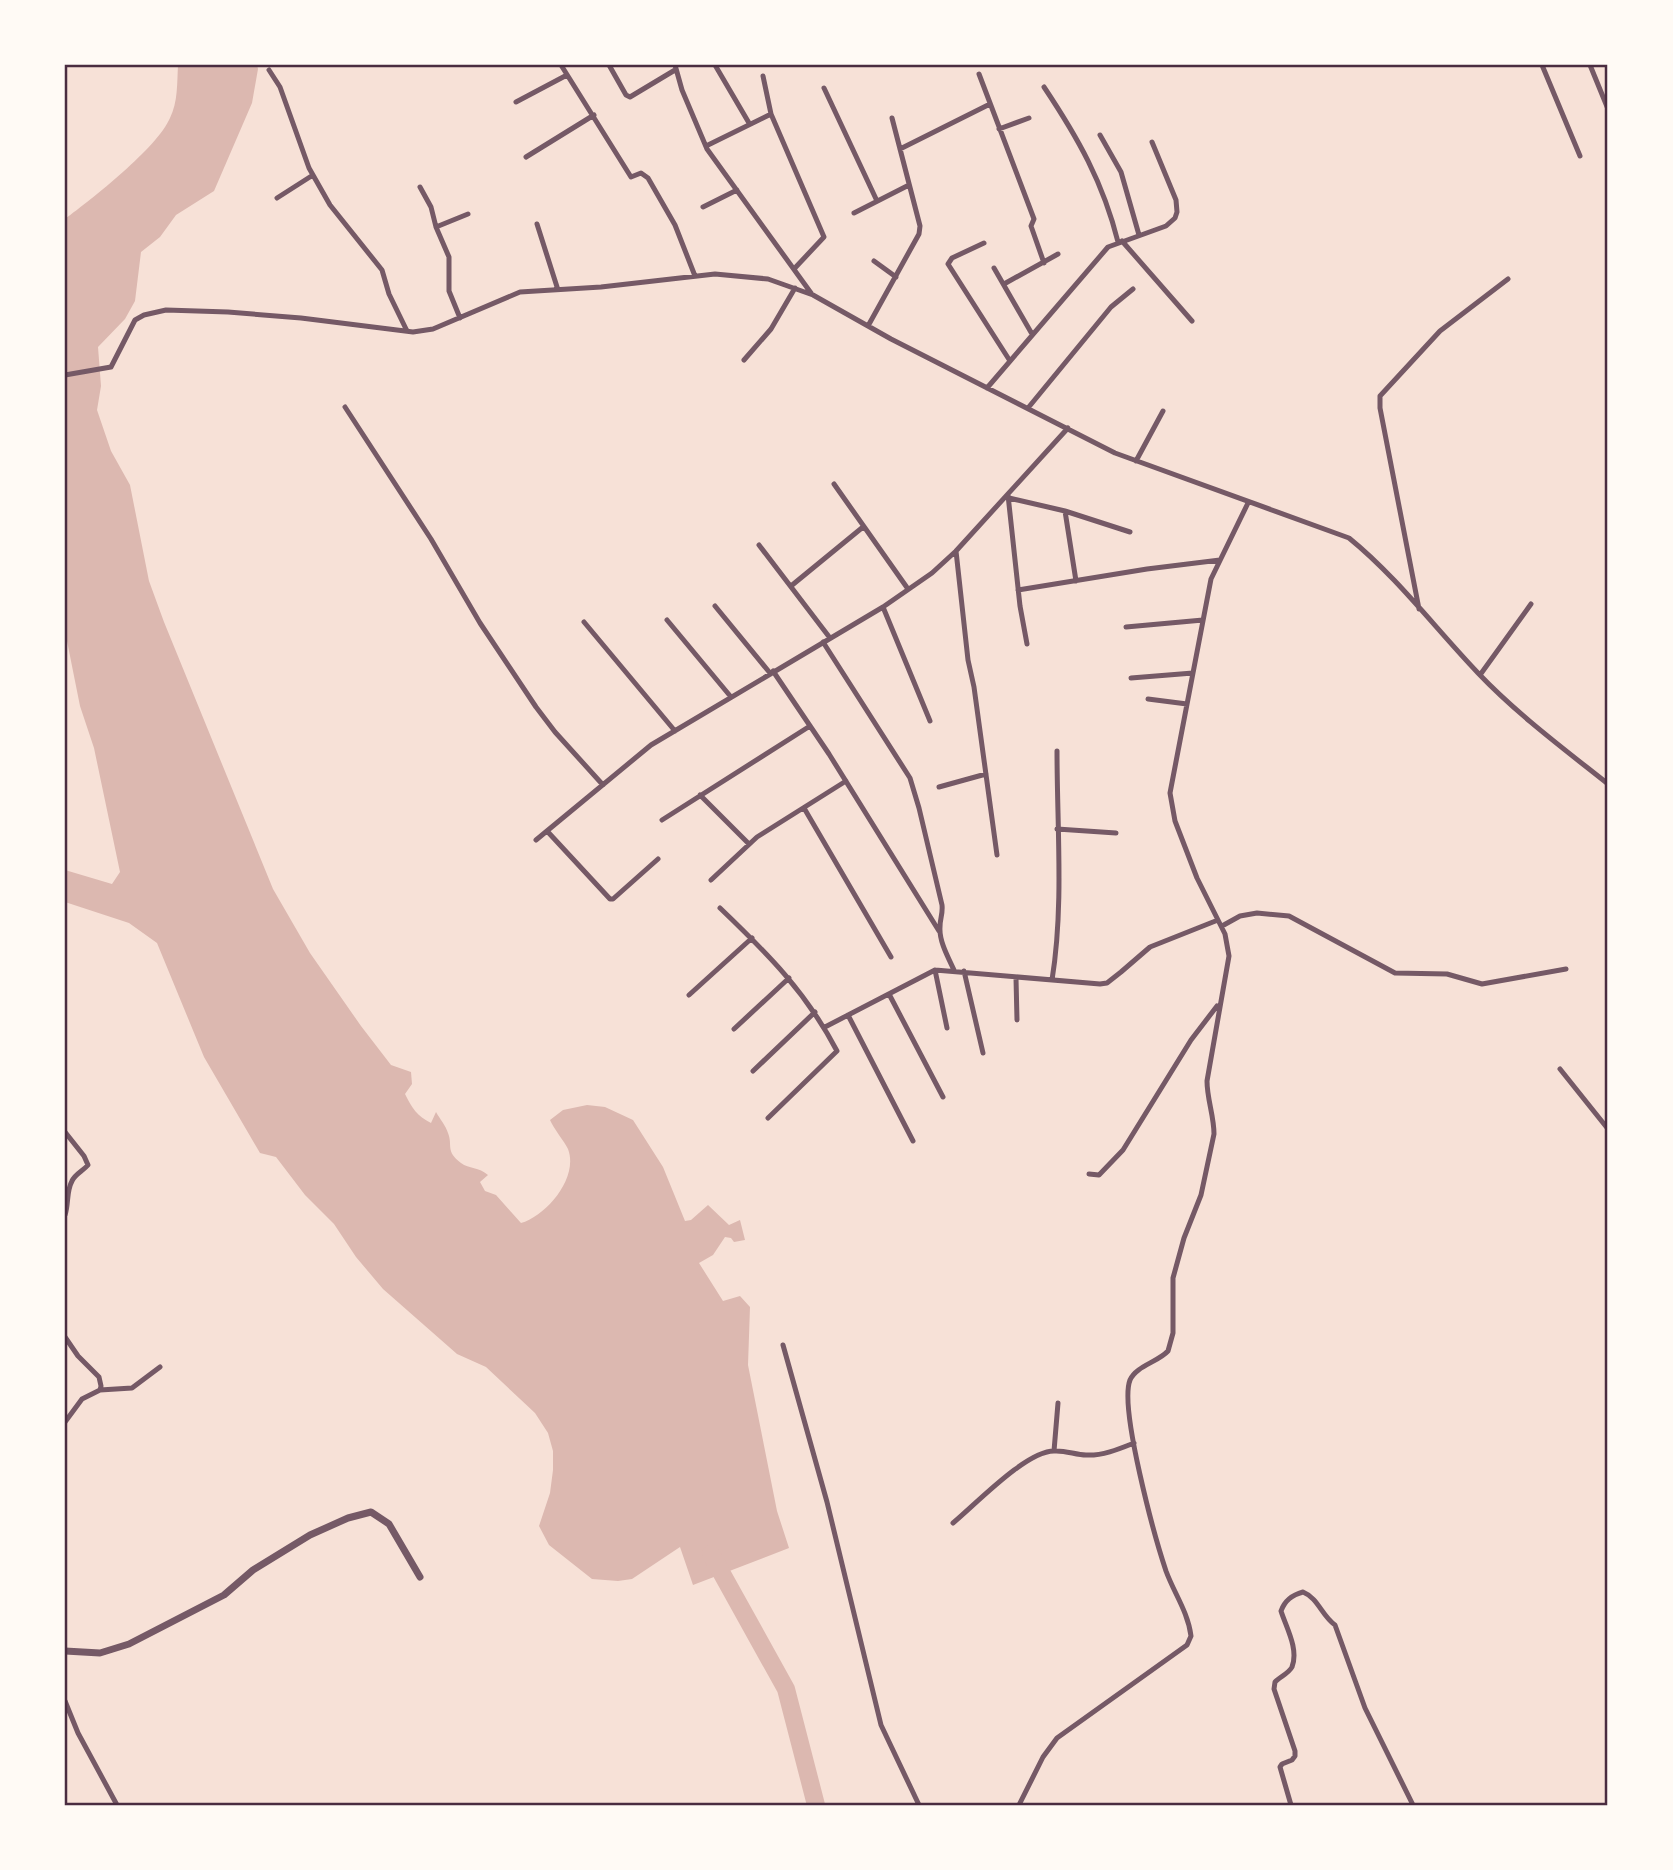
<svg xmlns="http://www.w3.org/2000/svg" width="1673" height="1870" font-family="Inter,sans-serif">
<style>
.water{fill:#dcb8b0}
.lines{fill:none;stroke-linecap:round;stroke-linejoin:round}
.river{stroke:#dcb8b0;stroke-width:18}
.minor{stroke:#755966;stroke-width:5}
.tertiary{stroke:#755966;stroke-width:7}
.neatline{fill:none;stroke:#4a2c40;stroke-width:2.5}
</style>
<rect width="100%" height="100%" fill="#f7e1d7"/>
<!-- water -->
<path class="water" d="M178 65H257L258 69 252 103 214 191 176 215 160 237 141 252 135 301 125 319 98 347 101 386 97 410 111 451 130 485 149 581 164 622 273 889 310 953 361 1026 391 1065 411 1072 412 1084 405 1094C412 1108 417 1116 431 1123L436 1112C440 1119 446 1126 448 1133 453 1145 445 1151 461 1163 469 1169 479 1167 488 1175L480 1182 485 1191 496 1195 521 1223C546 1216 579 1178 568 1149 564 1141 554 1129 550 1120L563 1110 587 1105 605 1107 633 1120 663 1167 685 1221 691 1220 708 1205 729 1225 740 1220 745 1240 734 1242 731 1238 725 1237 713 1255 699 1263 723 1301 740 1296 750 1307 748 1365 777 1511 789 1548 693 1585 680 1547 632 1579 618 1581 592 1579 549 1545 539 1526 550 1493 553 1470V1451L548 1433 535 1413 486 1367 457 1354 383 1289 356 1257 334 1224 305 1195 276 1157 260 1153 204 1057 157 943 129 923 65 902V870L112 884 120 872 94 748 80 706 65 631V219C92 199 157 148 170 118 178 102 177 83 178 65Z"/>
<g class="lines">
<!-- river -->
<path class="river" d="M711 1554 786 1689 816 1805"/>
<!-- minor -->
<path class="minor" d="M561 65 631 177 641 173 648 178 675 225 695 276
M609 65 626 95 630 97 675 70
M675 65 682 90 707 149 811 293
M715 65 749 123
M1542 65 1580 156
M1590 65 1608 109
M269 70 280 87 309 168 330 205 382 270 389 294 407 331
M979 74 1034 219 1031 226 1044 263
M763 76 771 114 824 237 794 269
M1044 87C1078 138 1103 182 1118 242
M824 88 877 201
M516 102 567 75
M999 129 1029 118
M1100 135 1121 172 1139 235
M706 146 771 114
M900 149 990 104
M526 157 594 115
M420 187 431 207 436 227 449 257V291L460 318
M277 198 313 175
M703 207 737 190
M854 213 909 185
M537 224 558 290
M436 227 468 214
M1122 241 1192 321
M984 243 952 258 948 264 1010 361
M874 261 896 277
M994 268 1032 334
M1004 284 1058 254
M868 326 919 234 920 226 892 118
M744 360 771 329 795 288
M65 375 111 367 135 320 144 315 166 310 228 312 301 318 413 332 433 329 520 292 601 287 715 274 768 279 813 295 891 339 1115 453 1349 538C1397 577 1435 628 1478 673 1517 714 1564 749 1608 784
M987 388 1108 247 1166 226 1175 218 1177 212 1176 200 1152 142
M345 407 431 539 480 623 536 707 555 732 603 785
M1028 408 1111 307 1133 289
M1136 461 1163 411
M834 484 908 589
M1008 495 1020 606 1027 644
M1009 498 1065 511 1130 532
M1065 511 1076 581
M759 545 830 638
M956 551 968 660 974 687 997 855
M791 586 863 527
M1018 590 1147 569 1220 560
M715 606 770 673
M883 607 930 721
M1419 609 1380 408V396L1440 331 1508 279
M667 620 731 697
M584 622 675 731
M1126 627 1203 620
M823 642 910 778 919 808 942 905C943 914 940 918 940 927 939 941 948 957 954 970
M773 671 829 754 939 931
M1480 675 1531 604
M1131 678 1193 673
M1148 699 1187 704
M939 787 986 774
M700 795 749 844
M804 808 891 957
M662 820 810 726
M1057 829 1116 833
M547 831 610 899H613L658 859
M536 840 651 745 883 607 932 573 956 551 1068 428
M711 880 757 837 846 781
M720 908C768 954 806 992 837 1051L768 1118
M1222 926 1240 916 1257 913 1289 916 1395 973 1447 974 1482 984 1566 969
M935 970 947 1028
M964 971 983 1053
M1016 978 1017 1020
M1052 980C1064 906 1057 827 1057 751
M889 994 943 1097
M689 995 752 938
M848 1015 913 1141
M825 1027 935 970 1100 984 1107 983 1121 972 1150 947 1218 920
M734 1029 789 978
M1560 1069 1608 1129
M753 1071 815 1012
M65 1132 84 1156 88 1165C83 1171 75 1174 72 1181 66 1192 69 1203 65 1215
M1089 1174 1099 1175 1123 1150 1191 1040 1217 1006
M65 1337 78 1356 99 1377 101 1386 100 1390 82 1399 65 1422
M783 1345 827 1502 881 1725 919 1805
M100 1390 132 1388 160 1367
M1054 1451 1058 1403
M953 1523C976 1504 1026 1451 1054 1451 1065 1450 1076 1455 1086 1455 1102 1456 1119 1449 1134 1443
M65 1701 78 1733 117 1805
M1019 1805 1043 1757 1057 1738 1187 1645 1191 1636C1188 1612 1174 1593 1166 1571 1155 1538 1119 1408 1130 1380 1136 1366 1158 1362 1168 1351L1173 1333V1278L1184 1238 1201 1195 1214 1134C1214 1116 1207 1099 1207 1081L1229 956 1225 934 1197 878 1175 821 1170 793 1211 579 1248 503
M1291 1805 1280 1767 1282 1764 1292 1760 1295 1756V1751L1274 1689 1275 1682C1280 1677 1289 1673 1292 1667 1299 1649 1286 1627 1281 1611 1285 1600 1292 1595 1303 1592 1318 1598 1322 1616 1335 1625L1365 1708 1413 1805"/>
<!-- tertiary -->
<path class="tertiary" d="M65 1651 100 1653 129 1644 224 1595 253 1570 310 1535 348 1518 371 1512 389 1524 420 1577"/>
</g>
<!-- border -->
<rect width="1673" height="1870" fill="none" stroke="#fffaf5" stroke-width="133"/>
<rect x="66" y="66" width="1540" height="1738" class="neatline"/>
</svg>
